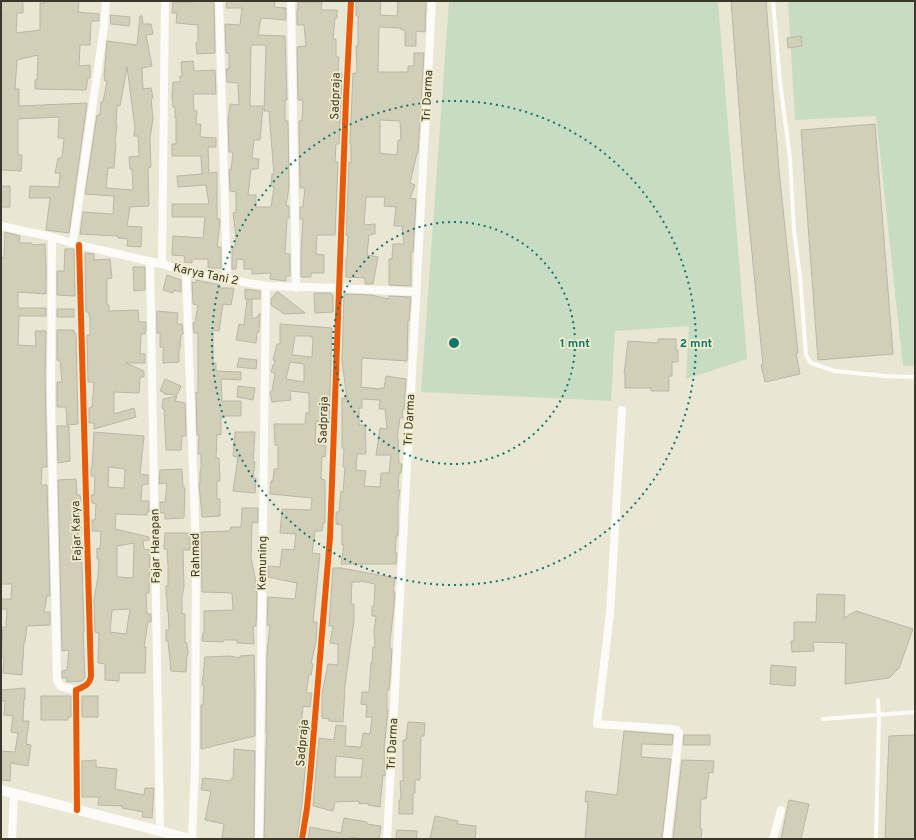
<svg xmlns="http://www.w3.org/2000/svg" width="916" height="840" font-family="Overpass,sans-serif">
<style>
.green{fill:#c7dcc3}
.building{fill:#d2cfb9;stroke:#b9b6a8;fill-rule:evenodd}
.lines{fill:none;stroke-linecap:round;stroke-linejoin:round}
.service{stroke:#fcfbf8;stroke-width:4}
.minor{stroke:#fcfbf8;stroke-width:8}
.tertiary{stroke:#fcfbf8;stroke-width:10}
.cycleway-casing{stroke:#f1eccb;stroke-width:8}
.cycleway{stroke:#e8590c;stroke-width:6}
.ring{fill:none;stroke:#0f766e;stroke-width:2;stroke-dasharray:2 4}
.labels{text-anchor:middle;stroke-width:3.5;stroke-linejoin:round;paint-order:stroke}
.street-label{font-size:12px;fill:#3a382b;stroke:#f1eccb}
.centre{fill:#0f766e;stroke:#f1eccb;stroke-width:2}
.ring-label{font-size:12px;text-anchor:middle;font-weight:bold;fill:#0f766e;stroke:#f1eccb;stroke-width:3.5;stroke-linejoin:round;paint-order:stroke}
</style>
<rect width="100%" height="100%" fill="#e9e6d3"/>
<!-- green -->
<path class="green" d="M449 1H718L747 359 686 379 689 326 615 331 611 401 421 392Z
M788 1H915V366H903L876 116 795 120Z"/>
<!-- building -->
<path class="building" d="M23 1V13H17L16 33 40 30V3H45V1H79L78 12 99 14V21H91L90 45H80L79 66 90 65V78H88L86 90 35 89V80H37L38 55 17 60 15 89H19V106L87 103 69 233 46 230 50 198H29L30 186 59 187 60 173H55L58 158H62L64 138H58L59 117 18 119V155H22L21 171 1 170V32L2 13H1V2Z
M194 1H214L215 53 197 54 196 43 198 42V25L176 23 177 13H172L173 2H194Z
M227 1H275L274 7 286 8V20L261 18 258 35 285 36 287 100H285V121H288L289 187 286 206H289V218H287L285 254H290V276H286V281L270 279 271 273 252 274V269H244V260L237 259 236 269H232V247H235L236 237 233 213 236 212V192L230 191 229 169 231 170 233 152H229L228 120 230 104 239 105 238 83 227 82 226 69H229V53H226L225 24 240 25 242 8H226ZM251 45H266L264 111H269L274 175 272 174 271 186 274 187 271 207H256V195H248L251 169H258L259 159 252 158 254 140H260L263 106H250Z
M356 1H381L380 15 397 16 398 1H426L425 32 416 31V46H405V30H401V28L379 27 378 72H408V66H414V53H424L418 153H417L410 183 415 185 410 198 416 199 413 252H411V286L389 285V259H392L393 244H404L402 226H394L396 207 384 206 385 197H366L364 225 375 224V234L369 235 367 255 378 257 373 284H365V278L346 277V258H347L348 235H346L349 162 351 163V144H350L353 73 356 74V72L357 71 356 46H358V16H356ZM380 120 400 121 401 140H398L397 155 380 153Z
M731 1H766L779 170 798 353H796L800 374 765 382 761 365H763L744 172Z
M298 2H322L321 10H337V18H335L333 39H336V57H339L338 72 342 73 339 144H336L335 162H338L335 235H317L316 254 324 255V273H311V277H301V254L303 219H300V207H303L305 188H300L299 121H302L303 100H298L297 47 306 46 304 25H297V9H298Z
M110 15 130 17 129 26 111 24Z
M140 16H142L143 24H151L153 34 146 35 152 66 142 68 143 89 151 88 153 98H151L153 119 150 138 151 167 148 168 149 206 130 207 127 226 142 227 141 247 127 246 128 239 118 238V236L80 234 83 212 113 214 114 196 85 194 97 115H100L101 102H103L107 81 104 80 105 77H104L107 41 137 45ZM127 67 135 128 134 136H138L139 156 129 157 130 169H132L133 190 106 188 108 168H114L116 143H115L117 125H116L117 105 120 106Z
M801 36 802 46 788 48 787 38Z
M193 61 194 71 215 70 216 94H193L194 111H197L196 124H201L200 137 216 138V147H208L209 173 217 172V219H220V221L217 247H221V268H208V259H192V263L184 262 185 256 172 255 173 236 203 238 205 217H172V204H209L206 185 178 187 177 176 202 174 201 156H172V144H176V118H175V107H173L172 96 173 82H180V76H182L181 62Z
M875 124 893 354 818 360 801 130Z
M1 186H10V207H1Z
M5 232 20 236 19 243H32V245L45 244 46 265V294L18 292V308H46V316H19L18 345 36 346 35 331H46L45 375 47 467H42L41 485H47L50 596H47L44 612H50V625L27 626 25 642H24L22 675 3 673 4 657H1L3 627H6L7 609H1V599H11L12 584H1V257L4 258Z
M65 249H74L75 296 57 295V271H64Z
M85 253 94 254V260L110 259 112 278 107 279V305H109V311L138 310 139 322H146V331H145V334H141L140 354H145V363H126L144 371V377H140L139 393 114 392V414L134 408 136 417 94 429V423H89V408L92 407 94 382H88L87 335H90V316H89V312H86Z
M133 267H145V290L134 291Z
M167 275 181 280V292L173 290V293L163 290Z
M196 280 220 285V288H234L231 305 223 304 219 331 213 330V363H216V371L241 372V380L221 379 222 401H241V416H221V435L217 434 216 458H219L220 481H217V499H220V516L202 517 199 483H200V471H201V454H198L199 435H197L196 392 198 393V333H194L193 323H195L198 305 193 304 192 282 196 283Z
M245 289 260 291V299H245Z
M277 292H278L305 313 284 314 271 305V299Z
M314 293H331V295H333V312L315 313Z
M344 294 371 295 389 299V296L411 297 409 321H408L407 361 362 358 361 387 380 389V388H384L386 376 406 379 404 410H402L403 418H400L397 438H398L399 464H402L401 473H399L398 490H400L398 503V536H396L395 553H397L396 564H341L344 545H342V525L336 524V512H339L341 491 343 492 345 467H343L344 448H342V398L347 399 342 361ZM362 399 380 400 379 409H385L387 429 380 428 376 455H391L389 473H381L380 487 364 486 366 471 356 470 357 454H366L365 425H359V408H362Z
M247 300H252V318H256L260 313 259 332H257L256 343 236 340 239 324 244 325Z
M57 309H74V317H57Z
M157 311 178 313 177 324H182L183 334H181L180 348H179V362L163 363V347H160V333H157Z
M280 324 332 328 329 422 316 421 315 444 326 446 325 457 322 456 321 479 325 480V523H323L322 531H315L312 553 320 554 313 622H317L316 642 311 663 313 664 311 675 309 674 306 693H312L310 707 303 706 301 727 306 728V737H308L302 804 297 839H264L266 751 267 733H266L267 653 270 625H267L268 597 295 599 297 583 268 577V566L280 567 282 549 294 550 296 534 280 533 282 509 311 510 312 498 270 494 271 481H273L274 469H278V445H275L274 424H305L306 413H309V393L290 391 291 400 272 402 270 392 272 391 275 373 271 372 273 365H274L275 360H273L277 344H280ZM295 336H311L310 337H313L312 357 292 355ZM290 362 304 364V382L286 379Z
M57 330H74V333L76 334 78 424 67 425 66 407H57V382H62L60 360H57Z
M658 339H676V350H678V362H672V376H669V391H651V388H625V374H624L628 341 658 343Z
M239 358 257 360 256 369 237 367Z
M165 379 181 386 177 395 164 394 165 393 160 391Z
M238 386 255 388 253 400 237 397Z
M177 396 175 401 185 403 186 436H182L181 450H166L164 409 162 408 163 399Z
M57 426H69L70 461 58 463Z
M94 432 144 436 140 474 148 475V484L142 485 141 501H149V512H147V515L116 514 115 529 149 537V540L143 541 144 549 150 550 149 593H146L147 614H151V622H148L144 647H146L145 673H119V681L105 680V664L98 663 99 633 95 632 94 600 98 576 99 559H97V548L100 549 101 531H92V520H95L96 504 92 503 91 495H94L95 476H91V468H92ZM109 467 125 469 124 488 108 487ZM134 543 133 578 117 577V546ZM130 609 126 634 110 632 112 610Z
M235 432H255L253 462H255L253 478H256L255 493 233 491 238 457 233 456Z
M182 469 183 488H185L184 518 165 519V513H160V502H165L167 483 159 484 160 470Z
M76 479 77 495H80L81 502H78L79 520H81V532H78V552H81L82 566 84 632H83L85 678 82 681 68 682H67V678H62V671L67 670 69 650 62 651 58 480Z
M242 508H258V523L252 522 251 558 255 577 257 596 256 626H253L254 644 237 643V640H223V642L202 641 203 633H204V611L233 610 232 593 202 592 201 532 230 531 231 527H241Z
M165 533H190V550H183L184 587 182 597V614H185V643H187L188 654 187 655 186 672 171 671 168 641H166V630H169L168 611H167V596H166V586H168V565L167 549H164Z
M333 568H341L395 578 393 592H395L393 616 390 640V649H392L390 679 389 690H387V710H388L384 748 385 776 383 775 380 807 368 805V803L359 804V801L335 802 333 811 313 806 319 738 334 740 336 725 346 726 345 746 361 747 363 733 370 734 372 717H366L367 705 361 704 362 692H369L371 663H372L373 647 375 648 374 631 376 616H372V606H374L375 584 360 581V582H352L351 604H354V620L345 685 343 722 329 721V719L322 718V694L328 664 338 665V644L330 643 333 626H329ZM336 756 363 759 361 777H335Z
M817 594 845 595 844 618 856 611 913 629 899 668 889 678 845 684 846 643 813 642 814 651 792 652 791 641H794V622H816Z
M254 655 255 692V736L201 749V705H203L204 685H202L205 657 230 656 240 658V656Z
M771 665 796 667 795 686 770 684Z
M25 688V699H24L23 721H29L26 744 31 745 28 766 11 763 10 781 1 780V751L15 752 18 733 11 732 13 716 4 715 5 701H2L1 690Z
M41 696H71V717H68V720H41Z
M82 696H98V717H82Z
M408 722 425 723 424 736H421L420 780H415V793H413V814H399V800H401L400 781H403V740H406Z
M624 731 673 735 672 745 642 744 641 757 671 759 662 839H585L588 802H585L586 791 617 795Z
M684 735H710V745H683Z
M915 735V839H885L889 736Z
M234 749 255 751 254 839 222 838 224 824 205 820 211 791 201 790 203 778 231 781V779H233Z
M96 760V767L117 769 115 789 144 795 145 788H154L152 818 142 817 143 812 122 808V806L98 805 99 797H82V761Z
M682 760 714 761 713 773 709 772 706 799H701L700 829H702L701 839H673Z
M789 800 809 804 801 839H781Z
M435 816 458 821 457 824 476 826 475 839H430Z
M344 818 367 822V824L381 826 379 839H364L351 837V839H308L310 827 341 833Z
M397 830 417 831V839H396Z"/>
<g class="lines">
<!-- service -->
<path class="service" d="M773 1 780 82 790 158 794 230 800 276 806 355 811 363 835 371 885 376 915 377
M823 719 915 712
M876 839 879 716 878 700"/>
<!-- minor -->
<path class="minor" d="M219 1 227 280
M291 1 296 288
M1 226 52 237 79 245 162 264 186 272 266 286 339 288 416 292
M52 237 51 401 57 680 60 686 76 690
M73 242 104 26 106 1
M150 261 160 830
M162 264 165 1
M186 272 196 552 195 766 192 839
M622 410 610 613 597 724 672 729 677 730 679 733 667 839
M77 810 76 690C83 687 90 685 91 676L79 245
M12 839 14 794
M259 839 266 286
M302 839 307 808 310 778 330 537 346 98 351 1
M387 839 432 1
M773 839 781 810"/>
<!-- tertiary -->
<path class="tertiary" d="M1 790 191 839"/>
<!-- cycleway casing -->
<g class="cycleway-casing">
<path id="cycleway" d="M77 810 76 690C83 687 90 685 91 676L79 245
M302 839 307 808 310 778 330 537 346 98 351 1"/>
</g>
<!-- cycleway -->
<use href="#cycleway" class="cycleway"/>
</g>
<!-- distance rings -->
<g class="ring">
<circle cx="454" cy="343" r="121"/>
<circle cx="454" cy="343" r="242"/>
</g>
<g class="labels">
<!-- street labels -->
<g class="street-label">
<text transform="translate(335 96) rotate(-88)" y="4">Sadpraja</text>
<text transform="translate(427 96) rotate(-87)" y="4">Tri Darma</text>
<text transform="translate(206 274) rotate(12)" y="4">Karya Tani 2</text>
<text transform="translate(323 420) rotate(-88)" y="4">Sadpraja</text>
<text transform="translate(409 420) rotate(-87)" y="4">Tri Darma</text>
<text transform="translate(76 531) rotate(-92)" y="4">Fajar Karya</text>
<text transform="translate(155 546) rotate(-91)" y="4">Fajar Harapan</text>
<text transform="translate(195 555) rotate(-91)" y="4">Rahmad</text>
<text transform="translate(262 563) rotate(-89)" y="4">Kemuning</text>
<text transform="translate(302 743) rotate(-85)" y="4">Sadpraja</text>
<text transform="translate(392 744) rotate(-87)" y="4">Tri Darma</text>
</g>
</g>
<circle cx="454" cy="343" r="6" class="centre"/>
<g class="ring-label">
<text x="575" y="347">1 mnt</text>
<text x="696" y="347">2 mnt</text>
</g>
<!-- border -->
<rect width="916" height="840" fill="none" stroke="#3a382b" stroke-width="4"/>
</svg>
